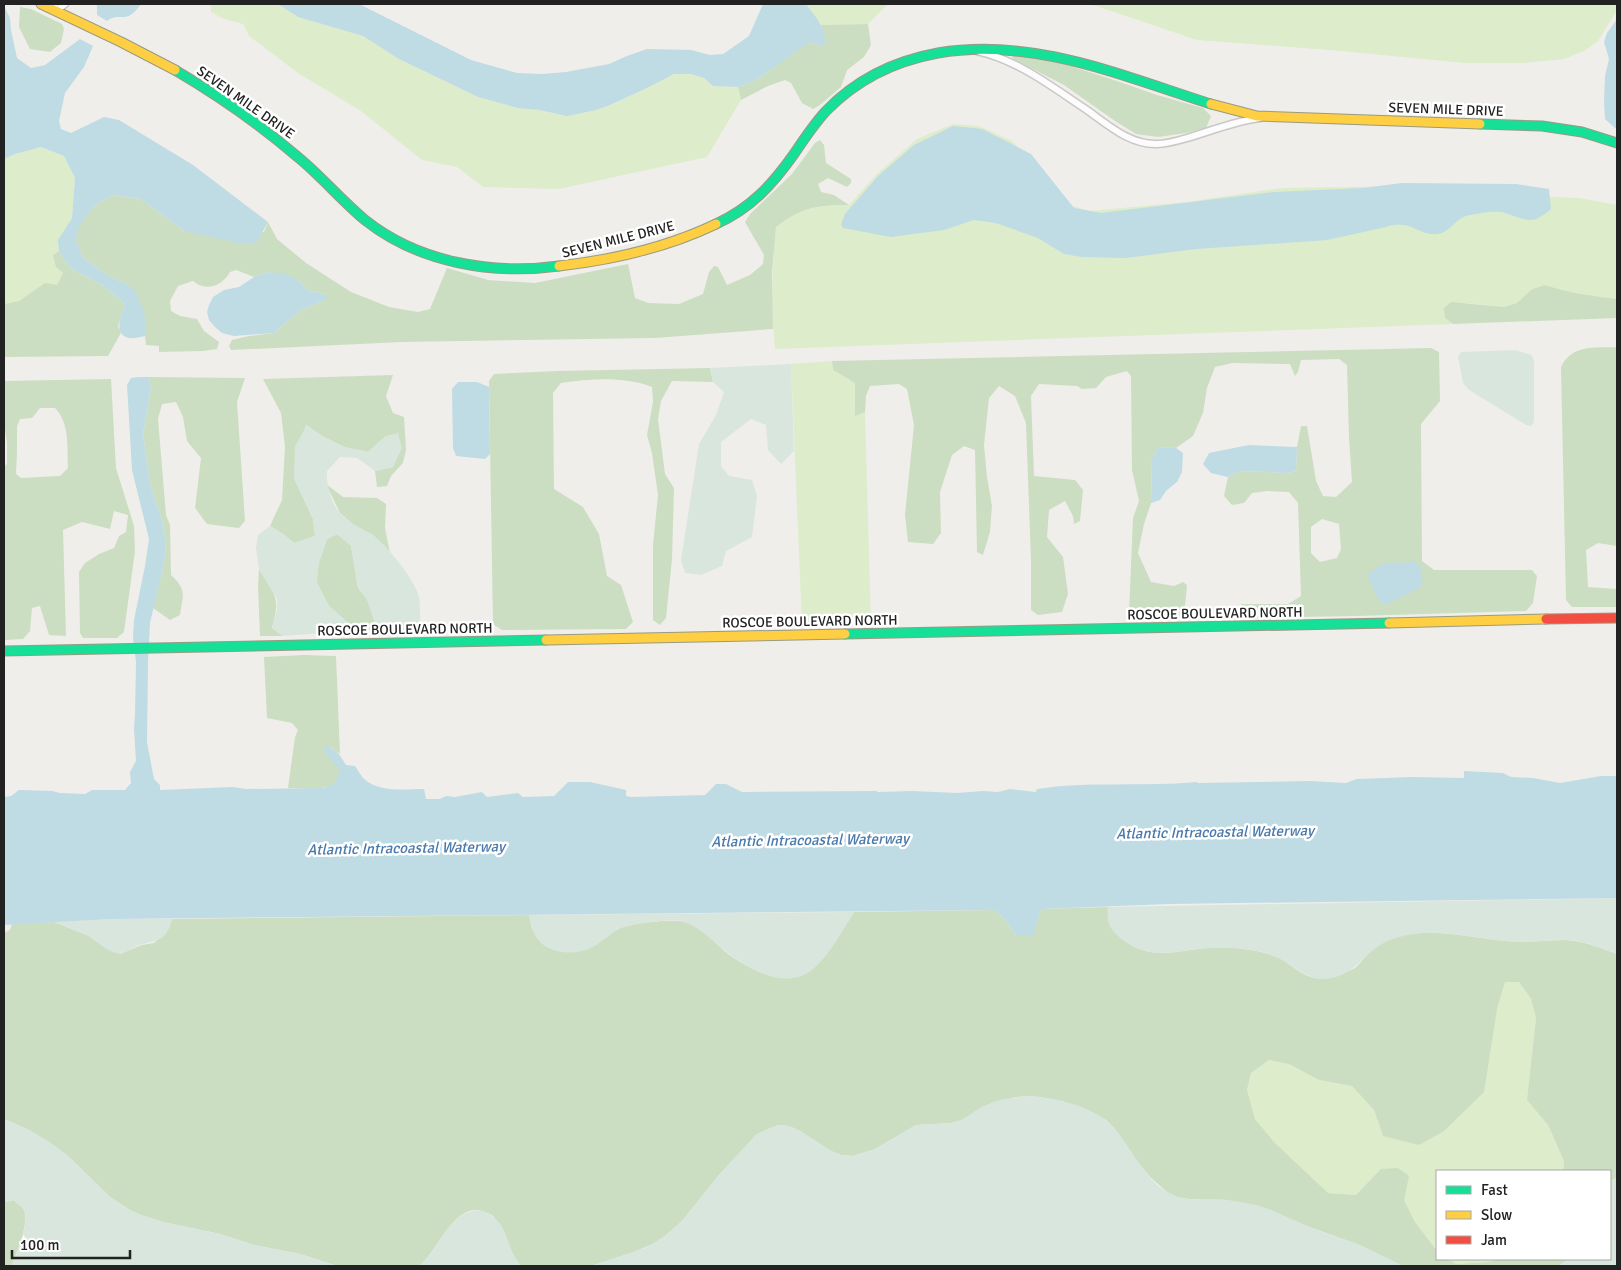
<svg xmlns="http://www.w3.org/2000/svg" width="1621" height="1270" font-family="Signika,sans-serif">
<style>
.grass{fill:#ddeccb}
.forest{fill:#cbdec1;fill-rule:evenodd}
.wetland{fill:#d9e6de}
.water{fill:#bfdbe3}
.lines{fill:none;stroke-linecap:round;stroke-linejoin:round}
.street-casing{stroke:#c9c8c7;stroke-width:9}
.fast-casing{stroke:#999a82;stroke-width:11}
.slow-casing{stroke:#999a82;stroke-width:11}
.jam-casing{stroke:#999a82;stroke-width:11}
.street{stroke:#fdfcfc;stroke-width:6}
.fast{stroke:#16e098;stroke-width:9}
.slow{stroke:#ffcf43;stroke-width:9}
.jam{stroke:#f24e42;stroke-width:9}
.labels{text-anchor:middle;stroke-width:5;stroke-linejoin:round;paint-order:stroke}
.street-label{font-size:14px;fill:#222;stroke:#fff}
.water-label{font-size:15px;font-style:italic;fill:#4a7aab;stroke:#fff}
</style>
<rect width="100%" height="100%" fill="#f0eeeb"/>
<!-- grass -->
<path class="grass" d="M211 4H278L298 17 363 36 399 59 478 97 518 108 539 110 556 114 611 105 647 88 668 76 680 73 697 75 704 78 713 86 738 87 741 100 707 157 559 189 483 187 457 167 422 160 361 111 298 73 249 36 243 24 224 19 211 12Z
M806 4H888L868 24 821 25Z
M1090 4H1617V10L1598 41 1586 50 1564 59 1524 63H1464L1341 51 1197 40Z
M953 124 979 126 1012 141 1037 167 1066 204 1090 211 1187 202 1281 188 1419 186 1512 190 1552 197 1580 198 1617 205V299L1590 296 1562 291 1545 285 1532 289 1517 303 1504 307 1467 303 1445 318 1453 324 775 349C771 307 772 269 776 227 802 207 817 205 849 205L878 173 917 139Z
M41 147 64 156 75 178 72 218 59 240V251L53 255 63 273 57 285 29 294 19 301 4 304V159L15 154Z
M832 361 833 370 855 383V416L865 412 871 624 802 625 791 364Z
M1505 982H1519L1531 999 1536 1018 1527 1100 1548 1125 1564 1161 1563 1171H1437V1251L1415 1222 1404 1200 1368 1183 1356 1195 1328 1193 1274 1142 1255 1119 1247 1090 1251 1073 1269 1060 1289 1064 1319 1080 1352 1086 1374 1110 1383 1136 1497 1009Z
M1448 1259H1500L1488 1262 1456 1264Z"/>
<!-- forest -->
<path class="forest" d="M20 7 31 9 62 24 64 29 61 43 50 52 30 49 19 27Z
M868 24 871 45 864 57 847 70 841 87 820 105 813 109 802 103 791 83 785 80 768 86 741 100 738 87 756 80 807 43 811 42 820 46 825 38 821 25Z
M1016 55 1052 60 1117 81 1157 95 1203 108 1211 116 1206 128 1186 133 1158 137 1136 134 1115 121 1064 85 1013 59 1012 57Z
M820 140 824 145 826 163 851 179V183L847 187 828 178 818 184 821 192 834 195 849 205C817 205 802 207 776 227L772 273 773 329 655 338 401 342 231 350 229 346 232 340 249 336 274 333 301 310 325 300V294L309 291 298 280 268 272 254 277 236 270 230 272C223 286 205 292 193 281L178 286 170 301 171 311 180 316 197 319 204 331 219 342 217 349 203 351 159 352V346L146 345 145 336V315L127 284 107 275 84 259 76 241 77 228 95 205 113 195 141 199 184 231 264 232 268 222 277 239 306 263 351 292 389 307 418 312 430 309 447 268 488 280 535 283 628 264 635 298 648 303 679 304 703 294 709 272 714 266 718 267 727 285 750 275 763 264 764 255 745 222 750 214 792 174 815 143Z
M59 251 70 268 102 285 125 304 118 326 121 333 108 356 4 357V304L19 301 45 283 57 285 63 273 56 267 53 255Z
M1545 285C1569 293 1592 296 1617 299V318L1453 324 1445 318 1444 308 1451 302 1504 307 1517 303 1532 289Z
M1617 347V546L1598 543 1586 550 1588 587 1617 589V607H1572L1566 600 1561 367C1572 344 1595 348 1617 347Z
M1431 348 1439 352 1440 401 1421 424 1422 561 1434 570H1532L1537 576 1533 603 1526 611 1356 616 1245 618 1240 613 1241 604H1288L1301 596 1298 503 1289 492 1267 491 1252 493 1244 503 1232 505 1224 496 1228 477 1240 471 1287 473 1296 471 1297 447 1301 426H1307L1316 481 1323 496 1336 497 1352 482 1349 438 1347 365 1339 359 1301 360 1298 372 1295 376 1290 364 1232 363 1215 367 1207 388 1203 413 1193 436 1176 448 1159 447 1152 458 1151 503 1144 524 1138 553 1151 582 1174 586 1183 582 1187 585 1184 616 1180 618H1134L1129 614 1133 518 1139 501 1132 470 1131 376 1127 371 1106 377 1096 388 1082 389 1077 386 1039 384 1031 396 1034 476 1075 480 1083 490 1080 521 1074 524 1073 516 1065 501 1049 510 1047 537 1063 557 1068 594 1062 612 1038 615 1031 610V560L1026 423 1015 396 999 386 989 398 984 445 987 477 992 506 990 532 983 555 977 552 975 450 964 446 952 455 940 492 941 533 933 544 908 542 905 515 914 425 907 389 899 384 870 386 866 396 865 412 855 416V383L833 370 832 361ZM1322 519 1339 524 1341 549 1337 558 1320 562 1311 553V527Z
M710 368 713 382 672 381 661 401 658 419 665 474 674 488 672 559 666 618 660 625 653 620V545L658 495 652 453 647 435 653 402 652 387C623 376 591 379 561 383L553 393 554 489 583 507 599 534 607 576 621 585 633 622 626 629 502 630 493 624 489 381 494 374 557 371Z
M393 375 386 396 393 413 404 417 406 450 403 463 391 476 387 486 377 487 375 471 393 467 386 436 368 452 344 447 322 436 306 425 294 478 313 519 315 536 294 543 283 534 270 526 282 500 285 447 281 413 263 379Z
M149 377 245 378 237 402 245 521 239 528 207 524 195 508 201 458 187 441 183 417 176 402 162 404 158 419 166 515 170 525 171 575C187 590 183 594 180 615L170 620 153 608 164 563 166 543 161 516 151 489 143 434 151 390Z
M111 379 116 468 134 526 135 551 124 632 117 638H83L80 633 79 572 85 563 99 554 114 548 119 536 126 532 128 515 114 511 110 529 82 522 63 530 66 636 49 635 40 606 32 608 30 631 23 639 4 640V467L7 464V443L4 422V381ZM40 408H55C70 423 67 448 68 468L60 476 21 478 16 474 17 452V426L20 419 32 418Z
M326 484 343 497 377 498 386 504 385 528 390 553 373 535 356 527 340 513Z
M337 534 351 545 358 588 367 599 375 623 380 629 352 631 347 622 329 606 316 582 319 562 327 539Z
M259 569C275 595 281 597 272 628L283 636H260L258 586Z
M304 655 336 656 340 754 330 747C332 754 336 762 339 769 346 794 301 788 288 788L295 737 298 730 292 723 267 718 264 657Z
M1108 907C1107 922 1109 929 1122 939 1153 963 1178 949 1212 948 1227 947 1243 948 1257 951 1265 953 1272 955 1279 958 1293 965 1306 981 1323 978 1330 977 1349 972 1355 968 1361 963 1365 956 1370 951 1377 946 1385 941 1393 938 1430 926 1469 938 1506 941 1526 943 1546 940 1566 940 1584 941 1601 948 1617 954V1178L1610 1181V1171H1563L1564 1161 1548 1125 1527 1100 1536 1018 1531 999 1519 982H1505L1497 1009 1484 1092 1444 1131 1419 1145 1383 1136 1374 1110 1352 1086 1319 1080 1289 1064 1269 1060 1251 1073 1247 1090 1255 1119 1274 1142 1328 1193 1356 1195 1381 1169 1398 1168 1409 1176 1404 1200 1415 1222 1437 1251V1259H1448L1456 1264 1488 1262 1500 1259H1568L1559 1266H1403L1357 1244 1312 1228 1258 1206 1224 1200 1188 1199 1177 1197 1167 1192 1149 1176 1134 1157 1114 1128 1106 1120 1085 1109 1062 1101 1039 1097 1027 1096 1016 1097 982 1107 962 1120 951 1123 916 1125 875 1149 853 1156 841 1155 831 1151 800 1131 789 1126 778 1125 757 1134 719 1175 682 1221 665 1236 655 1243 634 1252 591 1266H521C508 1251 507 1231 493 1216 490 1214 486 1212 482 1211 454 1202 437 1253 419 1266H337L300 1254 254 1245 220 1234 163 1222 141 1215 130 1210 110 1197 68 1156 49 1142 29 1130 4 1119V933L10 930 12 924 54 922 89 936 100 944 120 954 142 945 154 943 169 928 172 919 529 915 532 929 601 941C607 936 613 931 620 928 634 923 679 917 691 924 705 931 715 943 727 953 749 970 786 988 811 970 826 960 843 929 854 912L994 910 1007 921 1016 936 1036 925 1041 909Z
M14 1200C16 1203 21 1206 23 1208 31 1221 16 1253 12 1266H4V1202Z"/>
<!-- wetland -->
<path class="wetland" d="M1515 350 1532 355 1534 361V422L1531 426 1526 425 1469 390 1463 383 1458 356 1461 352Z
M791 364 794 451 781 464 768 450 766 425 751 419 721 442V466L729 476 752 480 757 496 752 537 726 551 722 566 701 575 685 573 681 560 699 444 716 415 724 392 713 382 710 368Z
M307 425 322 436 344 447 368 452 386 436 398 433 402 448 393 467 375 471 357 458 340 457 327 471C326 484 331 504 341 514 350 524 362 528 373 535 388 547 414 578 419 597 420 602 420 607 420 612 423 638 396 630 380 629L375 623 367 599 358 588 351 546 337 534 327 539 319 562 317 582 329 606 347 622 352 631 283 636 272 628 277 610V599L259 569 256 548 258 535 270 526 283 534 294 543 315 536 313 519 294 478 295 446Z
M1617 898V954C1604 949 1591 944 1577 941 1558 938 1537 943 1517 942 1476 940 1433 925 1393 939 1363 949 1357 978 1323 979 1305 979 1294 965 1279 958 1273 955 1265 953 1258 951 1243 948 1228 947 1212 948 1178 949 1153 963 1122 939 1109 929 1107 922 1108 907Z
M854 912C842 930 831 953 814 968 785 995 741 965 717 944 703 932 690 920 671 920 659 921 630 924 619 929 609 934 601 943 591 948 573 956 547 954 536 937 532 930 531 923 529 915Z
M111 919H172C166 940 162 939 143 944 135 946 128 952 121 953 109 955 99 942 90 937 79 931 65 927 54 922Z
M1027 1096C1055 1097 1096 1107 1114 1128 1133 1149 1142 1177 1167 1192 1181 1201 1196 1199 1211 1199 1226 1199 1242 1202 1256 1205 1276 1210 1293 1221 1312 1228 1326 1234 1341 1238 1355 1243 1372 1250 1387 1258 1403 1266H591L645 1248 665 1236 682 1221 719 1175 757 1134 778 1125 789 1126 800 1131 831 1151 841 1155 853 1156 875 1149 916 1125 951 1123 962 1120 982 1107 993 1102 1004 1099Z
M4 1119 29 1130 49 1142 68 1156 110 1197 130 1210 141 1215 163 1222 220 1234 254 1245 300 1254 337 1266H12C17 1253 31 1221 23 1209 21 1206 16 1203 14 1200L4 1202Z
M1617 1178V1266H1559L1568 1259H1610V1181Z
M480 1210C513 1223 502 1244 521 1266H419C442 1249 445 1212 480 1210Z"/>
<!-- water -->
<path class="water" d="M97 4H141C126 26 120 11 107 21L97 15Z
M278 4H359L471 60 517 73 542 74 566 72 609 64 627 56 647 49 691 50 710 55 723 54 749 36 763 4H806C814 15 829 31 824 45L820 46 811 42 807 44 756 80 738 87 713 86 704 78 691 74H674L647 88 610 105 596 110 567 116 539 110 518 108 478 97 399 59 363 36 298 17Z
M4 6 10 18 11 30 17 58 31 68 45 65 80 39 93 46 84 67 65 93 59 121 61 129 71 133 104 117 119 120 193 165 268 222 257 242 242 244 184 231 141 199 113 195 95 205 78 228 76 241 84 259 107 275 127 284 136 292 145 315V336C140 337 133 339 129 338 112 334 122 314 125 304L102 285 70 268 59 251 58 240 72 218 75 178 64 156 41 147 15 154 4 159Z
M1617 19V128H1615L1605 119 1604 101 1605 76 1609 59 1604 42 1607 33Z
M953 126 982 129 1031 154 1074 208 1101 213 1275 192 1363 188 1402 183 1516 184 1549 189 1551 209C1531 226 1528 220 1505 213 1499 211 1489 212 1482 213 1476 214 1465 215 1460 219 1452 225 1448 232 1438 234 1419 237 1411 218 1386 227L1327 240 1196 249 1126 258 1082 257 1064 254 1038 238 996 223 974 220 944 230 891 237 843 228 841 225 845 214 878 176 914 145Z
M268 272 286 274 298 280 309 291 325 294V300L301 310 274 333 234 336 222 333 215 327 209 320 207 312 209 305 213 297 224 290 239 287 254 277Z
M139 377H149L151 390 143 434 151 489 161 516 166 543 164 563 150 623 148 662 147 742 154 779 160 785V790L233 787 246 789 323 788C334 785 339 781 339 769L326 755 323 746C335 747 340 755 346 765L355 766C358 770 361 776 364 779 380 793 405 789 424 789L426 799H440L446 796 455 797 482 792 487 797 518 793 523 797 554 796 568 782H590L626 790V796L631 797 705 795 716 784H726L742 792 877 791V792L912 791 957 793 983 791 998 792 1010 789 1036 792 1037 789C1089 781 1143 787 1197 782L1198 783 1310 781 1346 783 1357 779 1412 777 1464 778V771L1503 773 1511 777 1533 778 1560 783 1601 776H1617V898L1169 904 1041 909 1033 936H1016L1007 921 994 910 111 919 4 925V797L11 796 19 790 52 791 60 793 85 794 92 790H125L131 783 130 772 136 761 134 729 135 714 136 662 133 637 134 620 145 566 149 539 132 470 127 385 131 378Z
M458 382H477L489 387 490 454 485 459 456 456 453 448 452 389Z
M1249 445 1297 447 1296 471 1287 473 1240 471 1228 477 1211 473 1203 464 1209 453Z
M1159 447 1176 448 1183 453 1182 472 1177 482 1166 491 1160 500 1151 503 1152 458Z
M1416 562C1423 570 1423 578 1421 587L1385 605 1377 597 1367 574 1384 563Z"/>
<g class="lines">
<!-- street casing -->
<g class="street-casing">
<path id="street" d="M54 4 56 11 65 4
M977 51C1018 60 1052 87 1087 110 1108 125 1130 145 1157 144 1167 144 1177 141 1187 138 1211 131 1235 121 1260 118"/>
</g>
<!-- fast casing -->
<g class="fast-casing">
<path id="fast" d="M175 70C219 96 261 125 299 158 322 177 342 201 365 220 419 263 493 275 559 266
M1480 124 1542 126 1582 132 1617 143
M716 224C751 208 772 185 794 154 804 139 814 124 826 111 857 79 894 61 938 53 1034 37 1122 76 1211 104
M845 634 1389 623
M4 651 546 640"/>
</g>
<!-- slow casing -->
<g class="slow-casing">
<path id="slow" d="M41 4 121 42 175 70
M1211 104 1257 116 1480 124
M559 266C612 260 668 247 716 224
M1389 623 1546 619
M546 640 845 634"/>
</g>
<!-- jam casing -->
<g class="jam-casing">
<path id="jam" d="M1546 619 1617 618"/>
</g>
<!-- street -->
<use href="#street" class="street"/>
<!-- fast -->
<use href="#fast" class="fast"/>
<!-- slow -->
<use href="#slow" class="slow"/>
<!-- jam -->
<use href="#jam" class="jam"/>
</g>
<g class="labels">
<!-- street labels -->
<g class="street-label">
<text transform="translate(246 102) rotate(35)" y="5">SEVEN MILE DRIVE</text>
<text transform="translate(1446 109) rotate(2)" y="5">SEVEN MILE DRIVE</text>
<text transform="translate(618 239) rotate(-14)" y="5">SEVEN MILE DRIVE</text>
<text transform="translate(1215 613) rotate(-1)" y="5">ROSCOE BOULEVARD NORTH</text>
<text transform="translate(810 621) rotate(-1)" y="5">ROSCOE BOULEVARD NORTH</text>
<text transform="translate(405 629) rotate(-1)" y="5">ROSCOE BOULEVARD NORTH</text>
</g>
<!-- water labels -->
<g class="water-label">
<text transform="translate(1215 832) rotate(-1)" y="5">Atlantic Intracoastal Waterway</text>
<text transform="translate(810 840) rotate(-1)" y="5">Atlantic Intracoastal Waterway</text>
<text transform="translate(406 848) rotate(-1)" y="5">Atlantic Intracoastal Waterway</text>
</g>
</g>
<!-- border -->
<rect width="1621" height="1270" fill="none" stroke="#222222" stroke-width="10"/>
<!-- legend -->
<rect x="1436" y="1170" width="175" height="90" fill="#ffffff" stroke="#a7a7a7"/>
<rect x="1446" y="1186" width="25" height="8" fill="#16e098" stroke="#a7a7a7"/>
<text x="1481" y="1195" font-size="15" fill="#222222">Fast</text>
<rect x="1446" y="1211" width="25" height="8" fill="#ffcf43" stroke="#a7a7a7"/>
<text x="1481" y="1220" font-size="15" fill="#222222">Slow</text>
<rect x="1446" y="1236" width="25" height="8" fill="#f24e42" stroke="#a7a7a7"/>
<text x="1481" y="1245" font-size="15" fill="#222222">Jam</text>
<!-- scale -->
<path d="M12 1250v8h118v-8" fill="none" stroke="#222222" stroke-width="2.5"/>
<text x="20" y="1250" font-size="15" fill="#222222" stroke="#ffffff" stroke-width="4" paint-order="stroke">100 m</text>
</svg>
